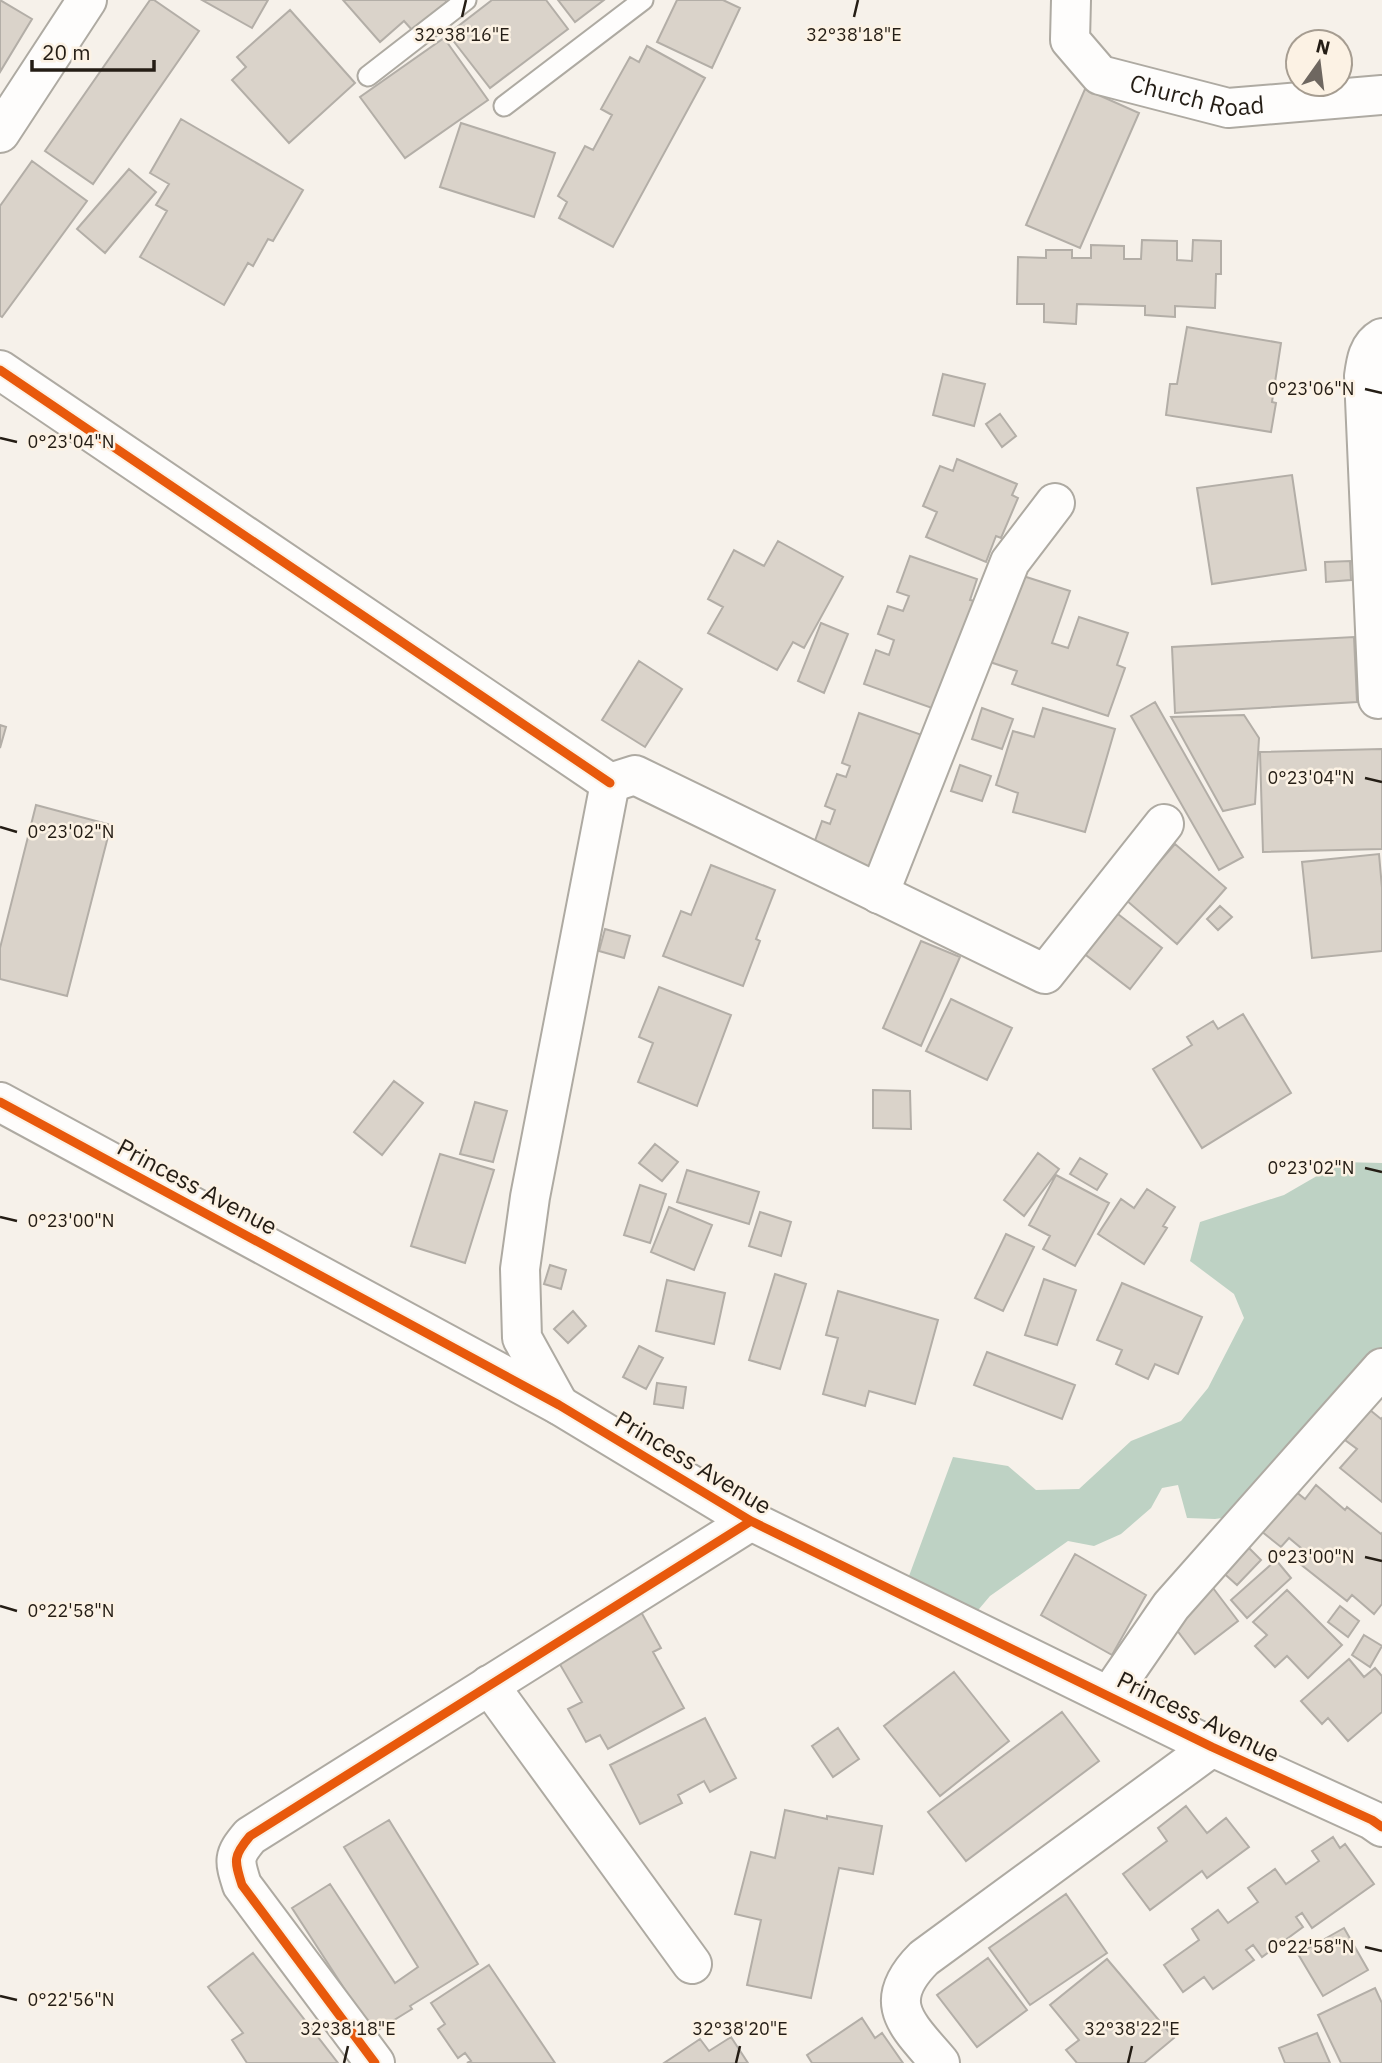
<svg xmlns="http://www.w3.org/2000/svg" width="1382" height="2063" font-family="'IBM Plex Sans',sans-serif">
<style>
.forest{fill:#bed2c4}
.building{fill:#dad3ca;stroke:#b3aea7;stroke-width:2}
.lines{fill:none;stroke-linecap:round;stroke-linejoin:round}
.lane-casing{stroke:#aeaaa2;stroke-width:23}
.street-casing{stroke:#aeaaa2;stroke-width:42}
.lane{stroke:#fefdfc;stroke-width:19}
.street{stroke:#fefdfc;stroke-width:38}
.cycleway-casing{stroke:#fcf2e4;stroke-width:13}
.cycleway{stroke:#e8590c;stroke-width:9}
.ticks{fill:none;stroke:#241d15;stroke-width:2.5}
.labels{text-anchor:middle;stroke-width:5;stroke-linejoin:round;paint-order:stroke}
.street-label{font-size:24px;fill:#241d15;stroke:#fcf2e4}
.ticks-label{font-size:18px;text-anchor:middle;fill:#241d15;stroke:#fcf2e4;stroke-width:5;stroke-linejoin:round;paint-order:stroke}
</style>
<rect width="100%" height="100%" fill="#f6f1ea"/>
<!-- forest -->
<path class="forest" d="M1341 1162 1382 1163V1380L1256 1513 1215 1519 1187 1518 1178 1485 1162 1488 1151 1508 1121 1534 1094 1546 1068 1541 990 1596 968 1622 909 1576 953 1457 1008 1466 1036 1490 1079 1489 1131 1441 1181 1421 1208 1388 1244 1318 1234 1294 1190 1261 1200 1222 1284 1195Z"/>
<!-- building -->
<path class="building" d="M0 0 32 19 0 72Z
M150 0H154L199 31 93 184 45 151Z
M202 0H268L252 28Z
M343 0H445L447 2 413 31 404 21 380 42Z
M492 0H546L568 29 490 88 448 34Z
M558 0H604L575 22Z
M677 0H723L740 8 712 68 657 42Z
M290 10 355 83 289 143 232 80 246 67 237 57Z
M444 38 488 100 405 158 360 97Z
M647 46 705 78 613 247 559 218 567 202 558 196 585 146 593 150 612 115 601 109 630 57 639 62Z
M1085 89 1139 113 1080 248 1026 225Z
M181 119 303 190 273 241 268 239 253 266 248 263 224 305 140 257 167 211 156 205 169 184 150 173Z
M461 123 555 153 534 217 440 187Z
M32 161 87 201 2 317 0 316V206Z
M129 169 156 192 105 253 77 229Z
M1142 240 1177 241V260L1192 261 1193 240 1221 241V274H1216L1215 308 1175 306V317L1145 315V306L1077 304 1076 324 1044 322V304H1017L1018 257 1046 258V250H1072V258H1091V245L1124 246V259H1141Z
M1187 327 1281 343 1272 402 1276 403 1271 432 1166 415 1170 384H1177Z
M943 374 985 384 974 426 933 415Z
M1000 414 1016 436 1002 447 986 424Z
M957 459 1017 484 1012 495 1018 498 1001 538 996 536 986 562 926 537 937 512 923 506 940 466 953 471Z
M1292 475 1306 570 1212 584 1197 488Z
M778 541 843 577 804 648 793 642 777 670 708 633 723 607 708 599 734 550 764 566Z
M910 556 977 579 970 600 975 601 940 699 936 697 932 708 864 684 876 650 889 655 894 640 878 634 888 606 903 611 909 596 897 592Z
M1350 561 1351 580 1326 582 1325 562Z
M1020 575 1070 591 1052 643 1068 648 1079 617 1128 633 1117 665 1125 668 1108 716 1012 684 1017 671 990 662Z
M821 623 848 634 824 693 798 681Z
M1354 637 1357 702 1175 713 1172 647Z
M639 661 682 689 645 747 602 720Z
M1155 702 1243 857 1219 870 1131 716Z
M982 708 1013 719 1002 749 972 739Z
M1043 708 1115 729 1085 832 1013 812 1018 793 996 785 1013 731 1034 737Z
M859 713 922 735 872 870 812 849 822 821 830 824 835 810 825 806 837 774 846 777 850 766 842 763Z
M1244 715 1259 738 1255 804 1223 811 1171 717Z
M0 725 6 727 0 748Z
M1382 749V849L1263 852 1260 752Z
M960 765 991 776 982 801 951 791Z
M36 805 111 825 67 996 0 979V948Z
M1175 844 1226 888 1177 944 1126 900Z
M1379 854 1382 888V951L1312 958 1302 862Z
M711 865 775 890 756 939 760 941 743 986 663 956 681 911 691 915Z
M1220 906 1232 917 1218 930 1207 919Z
M1114 911 1162 948 1130 989 1082 952Z
M605 929 630 936 624 958 599 951Z
M921 941 960 957 921 1046 883 1028Z
M659 987 731 1015 697 1106 638 1082 653 1043 639 1037Z
M951 999 1012 1028 987 1080 926 1051Z
M1243 1014 1291 1093 1202 1148 1153 1069 1192 1045 1187 1037 1213 1021 1218 1029Z
M394 1081 423 1103 382 1155 354 1132Z
M873 1090 910 1091 911 1129 873 1128Z
M475 1102 507 1111 493 1162 460 1154Z
M655 1144 678 1162 662 1181 639 1163Z
M1038 1153 1059 1169 1024 1216 1004 1200Z
M440 1154 494 1170 465 1263 411 1246Z
M1080 1158 1107 1174 1097 1190 1070 1174Z
M687 1170 759 1192 749 1224 677 1202Z
M1056 1175 1109 1203 1075 1266 1043 1249 1050 1236 1029 1225Z
M640 1185 666 1194 650 1243 624 1235Z
M1147 1189 1175 1207 1163 1226 1167 1228 1144 1264 1098 1234 1121 1199 1134 1208Z
M669 1207 712 1225 694 1270 651 1252Z
M760 1212 791 1222 781 1256 749 1246Z
M1006 1234 1034 1247 1003 1311 975 1298Z
M550 1265 566 1270 561 1289 544 1284Z
M775 1274 806 1284 780 1369 749 1360Z
M1044 1279 1076 1290 1057 1345 1025 1335Z
M667 1280 725 1293 714 1344 656 1331Z
M1122 1283 1202 1317 1178 1374 1155 1364 1148 1379 1116 1364 1122 1350 1097 1340Z
M838 1291 938 1320 915 1404 869 1391 865 1406 823 1394 838 1338 826 1335Z
M573 1311 586 1326 568 1343 554 1329Z
M639 1346 663 1358 646 1389 623 1377Z
M987 1352 1075 1385 1062 1419 974 1385Z
M657 1383 686 1387 683 1408 654 1404Z
M1370 1410 1381 1419 1382 1418V1502L1340 1468 1357 1449 1345 1440Z
M1284 1482 1305 1499 1316 1485 1345 1510 1347 1507 1381 1534 1382 1533V1604L1374 1614 1352 1595 1347 1601 1299 1563 1307 1553 1289 1538 1281 1547 1251 1523Z
M1244 1543 1261 1560 1237 1585 1219 1569Z
M1075 1554 1146 1595 1112 1655 1041 1615Z
M1276 1560 1291 1578 1247 1618 1231 1600Z
M1210 1584 1238 1621 1195 1654 1167 1617Z
M1287 1590 1342 1645 1308 1678 1287 1656 1275 1667 1255 1646 1267 1635 1253 1622Z
M1340 1606 1359 1621 1348 1637 1328 1622Z
M640 1610 661 1648 653 1652 684 1708 608 1749 600 1735 586 1742 568 1709 582 1702 555 1656Z
M1364 1635 1382 1646 1370 1667 1352 1655Z
M1349 1659 1364 1677 1375 1668 1382 1676V1712L1348 1741 1328 1718 1322 1724 1301 1701Z
M954 1672 1009 1741 940 1796 884 1726Z
M1062 1712 1099 1761 966 1861 928 1812Z
M705 1718 736 1778 710 1792 704 1781 678 1795 682 1803 640 1824 610 1765Z
M838 1728 859 1759 833 1777 812 1746Z
M1186 1806 1207 1833 1226 1818 1249 1847 1207 1878 1202 1871 1150 1910 1123 1874 1167 1841 1158 1828Z
M785 1810 827 1819V1816L882 1826 873 1874 839 1868 811 1998 747 1985 761 1920 735 1914 751 1852 775 1858Z
M389 1820 478 1964 410 2006 412 2009 373 2033 292 1908 330 1884 395 1983 418 1967 344 1847Z
M1333 1837 1340 1848 1345 1844 1374 1884 1312 1928 1302 1913 1296 1917 1303 1927 1262 1957 1253 1945 1246 1950 1254 1960 1213 1989 1204 1977 1183 1992 1164 1965 1199 1940 1192 1929 1218 1910 1228 1923 1258 1902 1248 1888 1275 1869 1286 1884 1319 1861 1312 1851Z
M1066 1894 1107 1953 1030 2005 989 1948Z
M1344 1928 1368 1970 1323 1996 1298 1954Z
M253 1953 338 2063H247L232 2040 243 2033 208 1987Z
M988 1958 1027 2010 977 2047 937 1995Z
M1107 1959 1174 2038 1144 2063H1077L1066 2050 1079 2040 1050 2005Z
M489 1965 555 2063H467L471 2061 465 2053 458 2058 438 2029 445 2024 431 2003Z
M1375 1988 1382 2003V2063H1341L1318 2015Z
M862 2018 875 2038 882 2033 903 2063H812L807 2055Z
M1317 2033 1330 2063H1285L1279 2048Z
M731 2037 748 2063H664L700 2039 709 2051Z"/>
<g class="lines">
<!-- lane casing -->
<g class="lane-casing">
<path id="lane" d="M368 76 466 0
M504 106 643 0"/>
</g>
<!-- street casing -->
<g class="street-casing">
<g id="street">
<path id="s1" d="M1071 0 1070 40 1100 75 1228 108 1382 95"/>
<path d="M0 133 87 0"/>
<path d="M0 370 610 783"/>
<path d="M1378 699 1364 376C1366 361 1368 346 1382 338"/>
<path d="M610 783 635 775 1045 974 1164 824"/>
<path d="M879 894 1010 562 1055 503"/>
<path d="M0 1102 559 1405 751 1521 1212 1747 1372 1820 1382 1827"/>
<path d="M559 1405 522 1338 520 1269 530 1197 610 783"/>
<path d="M489 1685 692 1964"/>
<path d="M1109 1696 1171 1606 1382 1368"/>
<path d="M375 2063 242 1885C234 1860 233 1856 250 1836L751 1521"/>
<path d="M940 2063C908 2025 879 2003 924 1958L1212 1747"/>
</g>
</g>
<!-- lane -->
<use href="#lane" class="lane"/>
<!-- street -->
<use href="#street" class="street"/>
<!-- cycleway casing -->
<g class="cycleway-casing">
<path id="cycleway" d="M0 370 610 783
M0 1102 559 1405 751 1521 1212 1747 1372 1820 1382 1827
M375 2063 242 1885C234 1860 233 1856 250 1836L751 1521"/>
</g>
<!-- cycleway -->
<use href="#cycleway" class="cycleway"/>
</g>
<!-- ticks -->
<path class="ticks" d="M462 17 466 0M854 17 858 0M1365 389 1382 393M0 438 17 442M1365 778 1382 782M0 827 17 832M1365 1168 1382 1172M0 1217 17 1221M1365 1557 1382 1561M0 1606 17 1611M1365 1947 1382 1951M0 1996 17 2000M344 2063 348 2046M736 2063 740 2046M1128 2063 1132 2046"/>
<g class="labels">
<!-- street labels -->
<g class="street-label">
<text dy="8" stroke="none"><textPath href="#s1" startOffset="186">Church Road</textPath></text>
<text transform="translate(197 1187) rotate(28)" y="8">Princess Avenue</text>
<text transform="translate(693 1463) rotate(31)" y="8">Princess Avenue</text>
<text transform="translate(1198 1717) rotate(26)" y="8">Princess Avenue</text>
</g>
</g>
<g class="ticks-label">
<text x="854" y="41">32°38'18"E</text>
<text x="462" y="41">32°38'16"E</text>
<text x="1311" y="395">0°23'06"N</text>
<text x="71" y="448">0°23'04"N</text>
<text x="1311" y="784">0°23'04"N</text>
<text x="71" y="838">0°23'02"N</text>
<text x="1311" y="1174">0°23'02"N</text>
<text x="71" y="1227">0°23'00"N</text>
<text x="1311" y="1563">0°23'00"N</text>
<text x="71" y="1617">0°22'58"N</text>
<text x="1311" y="1953">0°22'58"N</text>
<text x="71" y="2006">0°22'56"N</text>
<text x="348" y="2035">32°38'18"E</text>
<text x="740" y="2035">32°38'20"E</text>
<text x="1132" y="2035">32°38'22"E</text>
</g>
<!-- north arrow -->
<g transform="translate(1319 63) rotate(14)"><circle r="33" fill="#fcf2e4" stroke="#a69d91" stroke-width="2"/>
<path d="M0-5L12 26L0 18L-12 26Z" fill="#6e6760"/>
<text y="-10" font-size="19" font-weight="bold" text-anchor="middle" fill="#241d15">N</text>
</g>
<!-- scale -->
<path d="M32 60v10h122v-10" fill="none" stroke="#241d15" stroke-width="3.5"/>
<text x="42" y="60" font-size="21" fill="#241d15" stroke="#fcf2e4" stroke-width="5" paint-order="stroke">20 m</text>
</svg>
